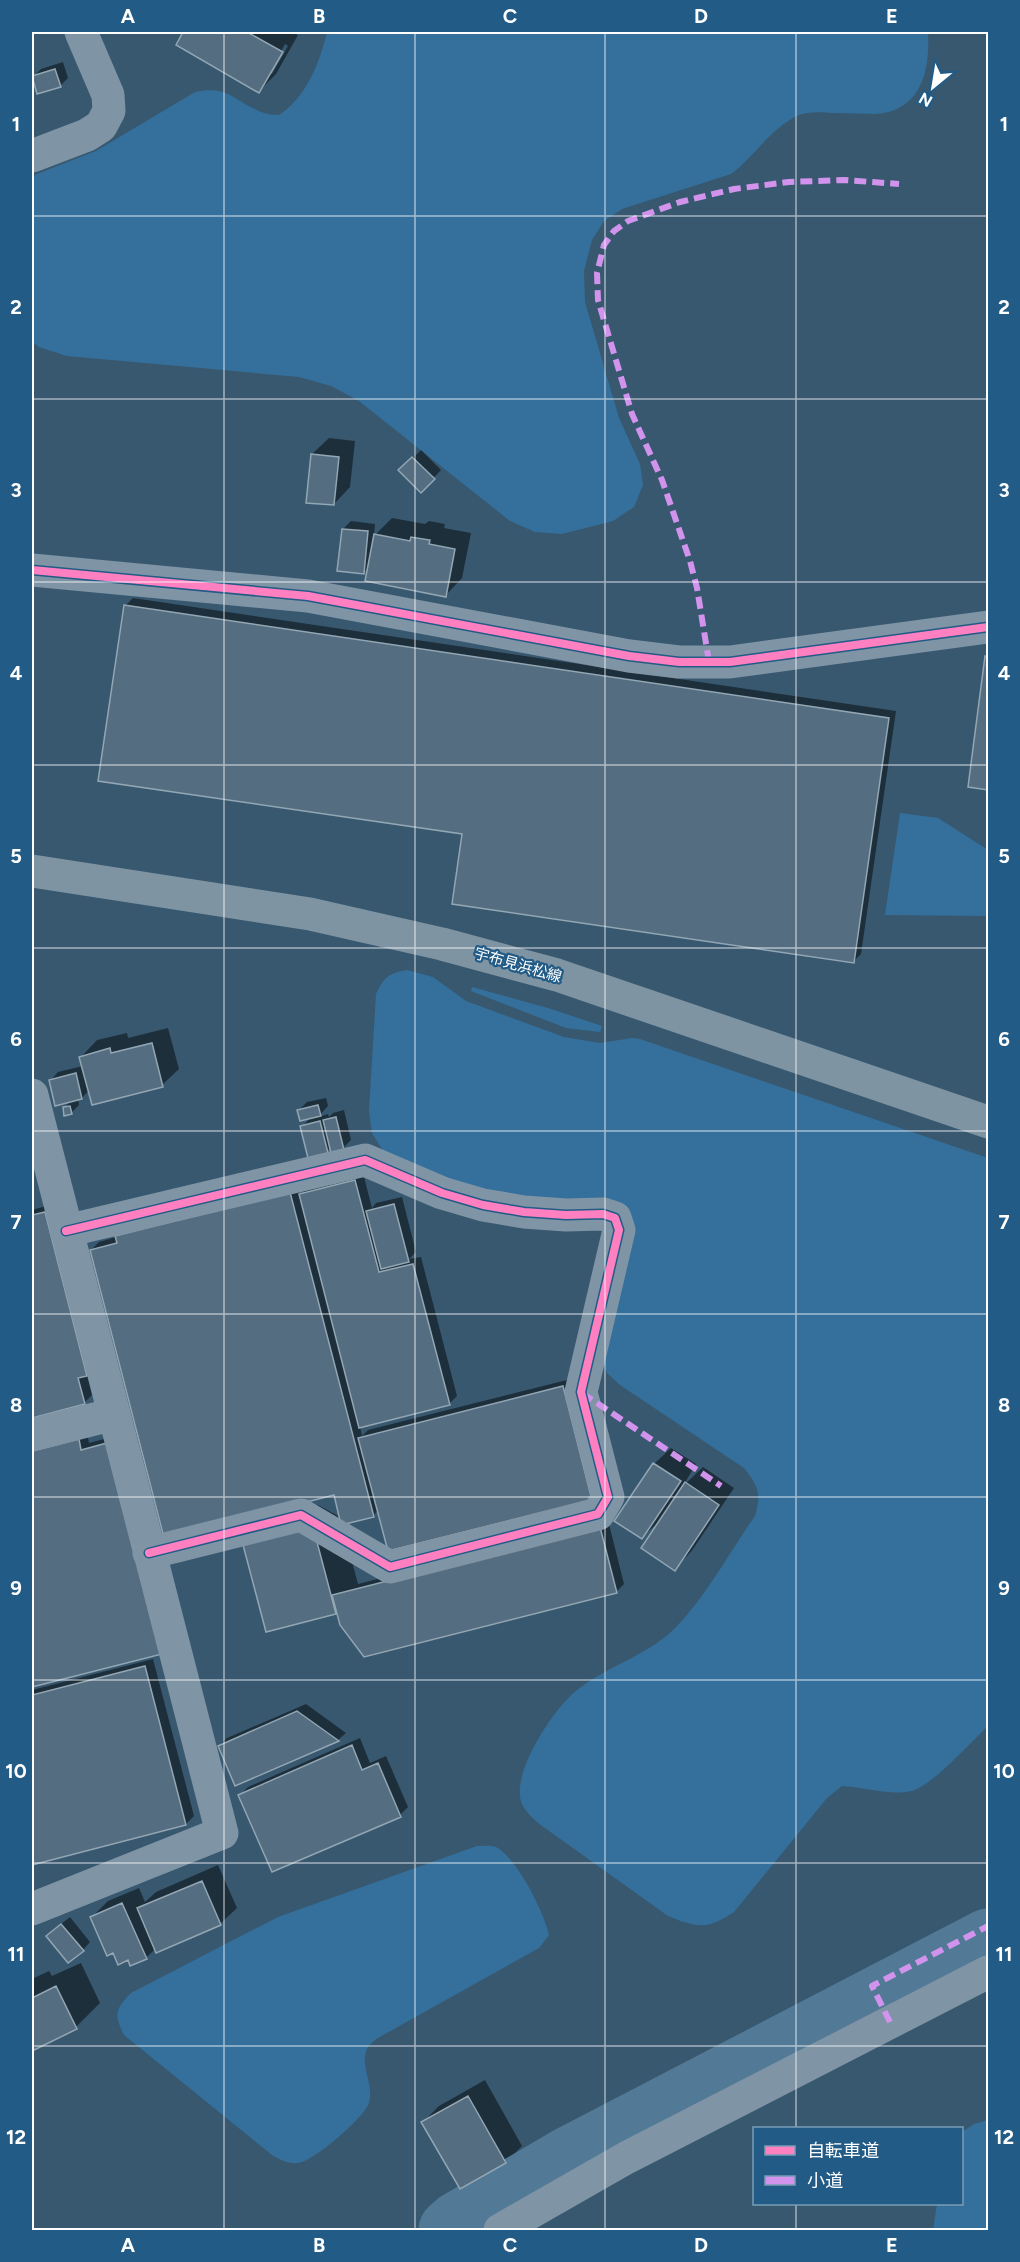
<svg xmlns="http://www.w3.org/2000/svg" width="1020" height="2262" font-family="Figtree,'Noto Sans JP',sans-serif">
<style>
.green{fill:#34709b}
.shadow{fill:#0007;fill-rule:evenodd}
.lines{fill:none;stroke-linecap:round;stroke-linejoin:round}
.river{stroke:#527a97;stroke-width:63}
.building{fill:#546d80;stroke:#93a6b3;stroke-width:1.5}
.minor{stroke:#7f94a5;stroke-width:33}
.major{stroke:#7e94a3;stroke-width:33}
.quiet{stroke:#d193ec;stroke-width:6;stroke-dasharray:12 6;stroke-linecap:butt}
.cycleway-casing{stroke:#225b86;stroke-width:11}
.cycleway{stroke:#ff80c0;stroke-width:8}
.grid{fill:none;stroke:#fff;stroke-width:1.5;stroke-opacity:0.55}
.labels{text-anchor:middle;stroke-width:4.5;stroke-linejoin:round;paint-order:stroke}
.street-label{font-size:15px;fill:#fff;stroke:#225b86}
.neatline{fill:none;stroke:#fff;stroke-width:2}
.grid-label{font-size:20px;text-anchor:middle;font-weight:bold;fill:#fff}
</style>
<rect width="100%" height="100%" fill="#385870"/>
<!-- green -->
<path class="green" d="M327 32H928C930 70 922 111 875 114 863 114 850 113 838 113 825 113 809 110 797 116 771 128 754 157 731 174L622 209 604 221 592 240 584 271 585 302 619 418 640 464 643 485 634 507 613 521 562 534 535 532 510 521 359 401 331 386 299 377 67 356 39 347 32 342V176L96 151 195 92C228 85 234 101 261 112 266 114 273 115 279 115 306 98 320 62 327 32Z
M900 813 938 818 988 850V916L885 915Z
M407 970 433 977 466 1001 564 1037 600 1043 632 1038 640 1039 988 1158V1726C972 1741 931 1787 911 1791 889 1796 865 1787 842 1786L827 1798 734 1912C707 1930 698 1928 668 1916L538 1823C533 1818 526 1812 523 1806 507 1778 554 1708 576 1691 605 1667 644 1657 672 1631 702 1603 731 1550 755 1516 762 1493 758 1486 744 1468L620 1385 607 1373 602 1358 629 1230 485 1195 385 1154 372 1133 369 1111 376 994C384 977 389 973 407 970Z
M472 987 548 1008 602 1026 600 1032 566 1028 471 991Z
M477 1846C483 1846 491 1845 496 1847 517 1858 544 1912 549 1935L539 1948 376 2039C373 2042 368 2046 367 2049 359 2067 376 2087 368 2105 362 2119 313 2162 298 2163 287 2164 281 2160 272 2155L124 2035C114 2015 115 2009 131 1993L278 1917Z
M988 2120V2230H933L937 2204H962V2132L974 2124Z"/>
<!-- shadow -->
<path class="shadow" d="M185 32H292L298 35 276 74 259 91 178 44ZM285 44 288 46 272 74H269Z
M63 62 68 78 60 86 33 77 41 69Z
M329 438 355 441 350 487 334 504 312 454Z
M421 450 441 470 421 491 401 470Z
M392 518 425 524 429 521 445 524 444 528 471 533 462 578 446 595 369 567 364 572 343 529 351 521 375 524 374 536Z
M133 598 896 711 861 954 853 962 464 833 125 606Z
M988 655V788L970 786Z
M168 1028 179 1069 162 1085 89 1090 82 1098H78L79 1105 71 1113 64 1108 72 1100 50 1081 58 1072 83 1066 81 1057 97 1040 127 1033 128 1038Z
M326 1098 328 1106 318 1117 328 1114 329 1117 333 1113 344 1110 351 1140 343 1148 331 1147 327 1151 302 1127 312 1116 299 1110 307 1102Z
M363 1173 372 1208 376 1203 402 1197 416 1252 409 1259 421 1257 457 1396 449 1404 360 1426 362 1436 368 1430 571 1379 599 1490 378 1510 373 1516 342 1524 358 1584 608 1520 624 1584 616 1592 338 1610 335 1612 268 1517 318 1505 340 1517 335 1493 91 1250 99 1242 298 1185 300 1195 309 1186Z
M53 1204 92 1395 84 1403 32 1416V1210Z
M87 1432 89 1443 115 1436 162 1653 32 1685V1446Z
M671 1448 696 1464 683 1486 703 1467 734 1488 691 1552 674 1569 662 1519 642 1537 654 1464Z
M153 1659 194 1816 186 1824 32 1863V1690Z
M306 1704 346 1733 338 1740 236 1784 219 1746 227 1738Z
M360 1738 370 1763 386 1756 408 1807 400 1815 273 1870 240 1795 248 1787Z
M218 1865 237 1908 220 1924 156 1948 146 1958H129L113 1951 92 1917 108 1901 139 1888 145 1902 156 1892Z
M70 1917 90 1942 83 1950 56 1928Z
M81 1963 100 2003 76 2027 36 2047 32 2052V1979L49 1971 52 1976Z
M485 2080 522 2146 506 2162 460 2187 423 2122 439 2106Z"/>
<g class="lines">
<!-- river -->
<path class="river" d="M450 2230 458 2223 569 2158 988 1940"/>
</g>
<!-- building -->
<path class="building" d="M183 32H247L283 52 259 93 176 45Z
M55 69 61 87 37 94 32 76Z
M311 454 339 457 334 505 306 503Z
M412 457 435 479 421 493 398 470Z
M342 529 368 531 364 574 337 571Z
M374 534 410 541 411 537 430 540 429 544 455 549 446 597 365 581Z
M124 605 889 718 854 963 452 904 462 834 98 781Z
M985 656H988V790L968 787Z
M152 1043 163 1087 92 1105 79 1057 110 1048 111 1053Z
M76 1073 82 1099 55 1106 49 1080Z
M318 1105 321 1116 300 1121 297 1110Z
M70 1106 72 1114 64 1116 63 1107Z
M336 1117 344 1150 331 1153 323 1120Z
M320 1121 328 1153 308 1158 300 1126Z
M355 1180 379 1272 413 1264 450 1405 359 1428 299 1194Z
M290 1192 374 1517 341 1525 334 1495 190 1532 163 1534 90 1250 117 1243 115 1236Z
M394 1204 409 1262 381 1269 366 1211Z
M45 1212 87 1376 78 1378 85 1404 32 1418V1215Z
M563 1386 592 1500 388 1551 358 1438Z
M79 1439 81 1450 107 1443 162 1654 32 1687V1451Z
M653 1463 681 1481 642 1539 614 1521Z
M685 1482 719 1505 675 1571 641 1548Z
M600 1527 617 1593 364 1657 340 1625 332 1595Z
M294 1528 317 1542 336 1614 266 1632 242 1541Z
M145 1666 186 1825 32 1865V1695Z
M297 1711 339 1741 235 1786 218 1746Z
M352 1745 362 1770 378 1763 401 1817 272 1872 238 1795Z
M202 1881 221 1925 156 1953 137 1908Z
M122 1903 147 1959 130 1966 128 1960 118 1965 113 1953 107 1956 90 1917Z
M61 1924 84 1951 68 1963 46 1936Z
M56 1986 77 2029 32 2051V1998Z
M468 2096 506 2163 460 2189 421 2122Z"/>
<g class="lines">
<!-- minor -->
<path class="minor" d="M32 156 87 135 101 126 109 111 108 95 81 32
M32 570 308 596 629 656 679 662H730L988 627
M32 1095 222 1833 32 1909
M66 1231 365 1160 442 1193 483 1205 524 1212 566 1215 603 1214 615 1218 619 1230 581 1392 608 1497 598 1514 390 1567 301 1515 149 1553
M32 1435 114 1414
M500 2230 626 2158 988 1972"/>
<!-- major -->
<path class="major" d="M32 871 310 914 442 944 557 975 988 1122"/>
<!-- quiet -->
<path class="quiet" d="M709 662 697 588 690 561 662 480 632 414 598 300 597 273 604 245 614 231 628 221 680 202 734 189 789 182 844 180 899 184
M582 1393 721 1486
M890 2022 872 1986 988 1926"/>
<!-- cycleway casing -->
<g class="cycleway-casing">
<path id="cycleway" d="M32 570 308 596 629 656 679 662H730L988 627
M66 1231 365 1160 442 1193 483 1205 524 1212 566 1215 603 1214 615 1218 619 1230 581 1392 608 1497 598 1514 390 1567 301 1515 149 1553"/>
</g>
<!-- cycleway -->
<use href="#cycleway" class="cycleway"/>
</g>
<!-- grid -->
<path class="grid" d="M224 32V2230M415 32V2230M605 32V2230M796 32V2128M32 216H988M32 399H988M32 582H988M32 765H988M32 948H988M32 1131H988M32 1314H988M32 1497H988M32 1680H988M32 1863H988M32 2046H988M796 2204V2230"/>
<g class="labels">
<!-- street labels -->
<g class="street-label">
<text transform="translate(518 965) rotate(16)" y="5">宇布見浜松線</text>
</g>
</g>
<!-- border -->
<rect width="1020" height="2262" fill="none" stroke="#225b86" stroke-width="66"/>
<!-- legend -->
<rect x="753" y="2127" width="210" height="78" fill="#225b86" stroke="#7a9db6" stroke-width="1.5"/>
<rect x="765" y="2146" width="30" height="9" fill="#ff80c0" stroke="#7a9db6" stroke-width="1.5"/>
<text x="807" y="2157" font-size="18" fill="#ffffff">自転車道</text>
<rect x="765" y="2176" width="30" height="9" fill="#d193ec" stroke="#7a9db6" stroke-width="1.5"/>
<text x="807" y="2187" font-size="18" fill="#ffffff">小道</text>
<!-- north arrow -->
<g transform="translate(933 87) rotate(210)" stroke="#225b86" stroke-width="4.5" paint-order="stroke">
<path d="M0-4.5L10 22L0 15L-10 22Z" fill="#ffffff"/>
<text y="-9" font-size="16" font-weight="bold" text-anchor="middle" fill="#ffffff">N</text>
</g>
<rect x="33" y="33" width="954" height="2196" class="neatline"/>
<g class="grid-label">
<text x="128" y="23">A</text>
<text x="319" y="23">B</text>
<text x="510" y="23">C</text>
<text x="701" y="23">D</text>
<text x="892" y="23">E</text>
<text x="16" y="131">1</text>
<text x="1004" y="131">1</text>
<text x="16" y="314">2</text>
<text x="1004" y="314">2</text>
<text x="16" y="497">3</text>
<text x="1004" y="497">3</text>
<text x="16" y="680">4</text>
<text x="1004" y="680">4</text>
<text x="16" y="863">5</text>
<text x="1004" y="863">5</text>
<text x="16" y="1046">6</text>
<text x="1004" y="1046">6</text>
<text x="16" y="1229">7</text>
<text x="1004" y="1229">7</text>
<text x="16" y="1412">8</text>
<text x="1004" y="1412">8</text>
<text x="16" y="1595">9</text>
<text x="1004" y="1595">9</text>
<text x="16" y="1778">10</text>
<text x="1004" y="1778">10</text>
<text x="16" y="1961">11</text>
<text x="1004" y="1961">11</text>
<text x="16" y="2144">12</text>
<text x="1004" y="2144">12</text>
<text x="128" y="2252">A</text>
<text x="319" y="2252">B</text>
<text x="510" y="2252">C</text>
<text x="701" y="2252">D</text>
<text x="892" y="2252">E</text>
</g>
</svg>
